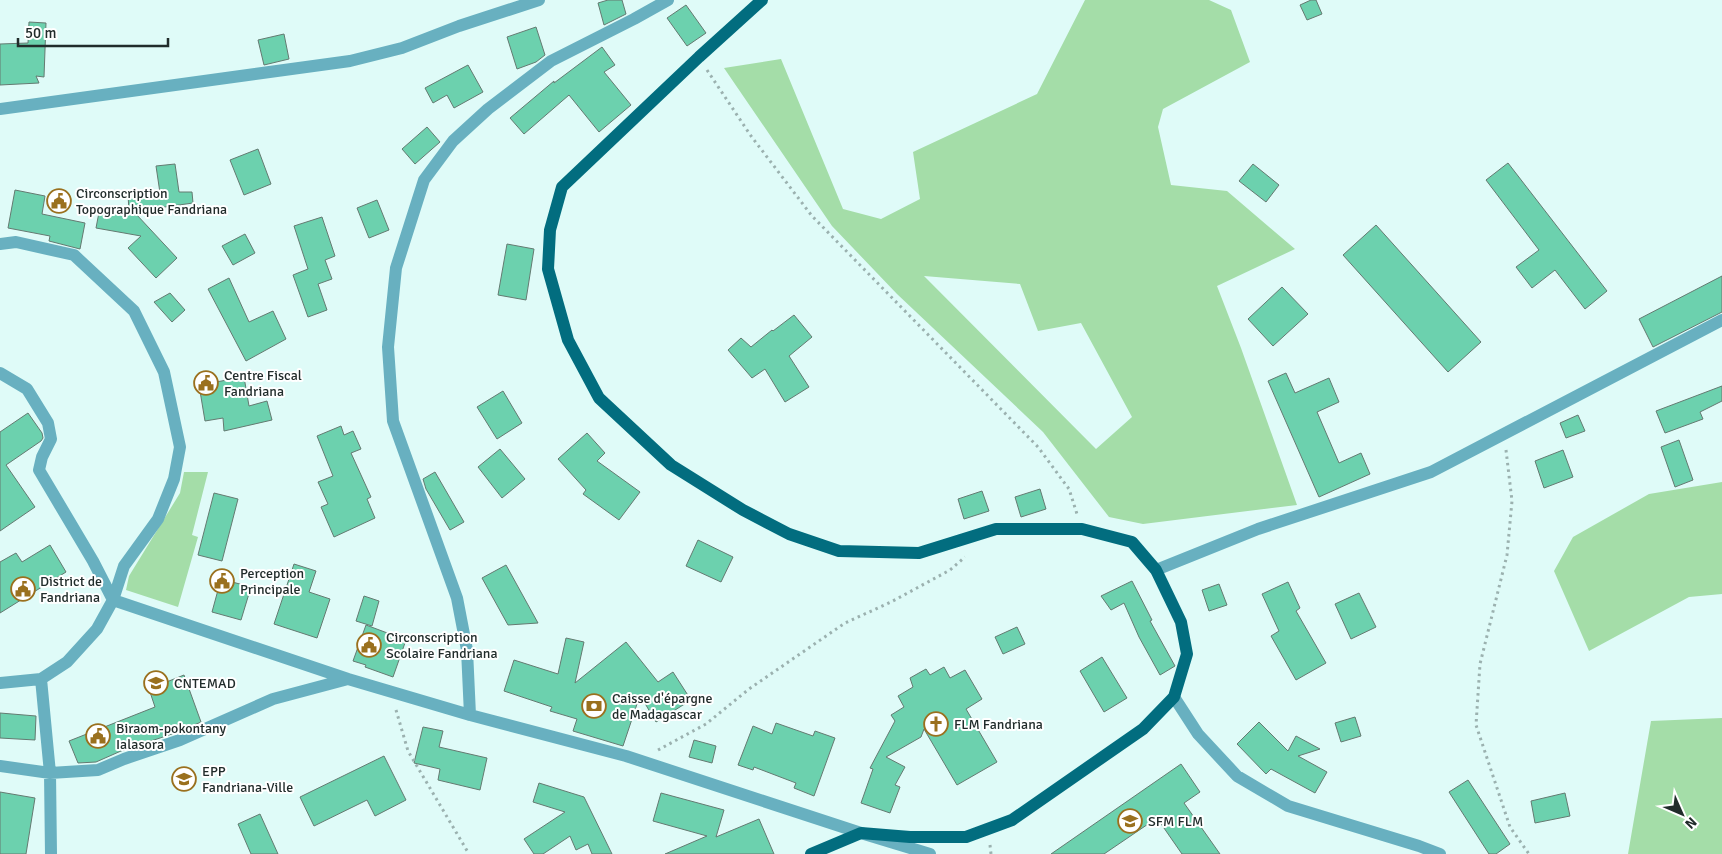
<svg xmlns="http://www.w3.org/2000/svg" width="1722" height="854" font-family="Signika,sans-serif">
<style>
.green{fill:#a4dda8;fill-rule:evenodd}
.building{fill:#6cd1ae;stroke:#647a71}
.lines{fill:none;stroke-linecap:round;stroke-linejoin:round}
.path{stroke:#9bb1af;stroke-width:3;stroke-dasharray:2.5 4;stroke-linecap:butt}
.minor{stroke:#68b0c0;stroke-width:12}
.major{stroke:#026d7f;stroke-width:12}
.labels{text-anchor:middle;stroke-width:4;stroke-linejoin:round;paint-order:stroke}
.poi-label{font-size:14px;fill:#212c2b;stroke:#fff;text-anchor:start}
</style>
<rect width="100%" height="100%" fill="#dffbf8"/>
<!-- green -->
<path class="green" d="M1085 0H1209L1231 10 1250 62 1163 109 1158 127 1171 185 1227 191 1295 249 1217 286 1241 348 1297 505 1143 524 1109 517 1043 432 897 294 832 226 724 68 781 59 843 209 881 219 920 199 913 152 1037 94ZM924 276 1020 284 1038 331 1081 323 1132 417 1096 449Z
M184 472H208L192 535 198 537 178 607 126 590 129 576 180 493Z
M1722 482V594L1689 597 1589 651 1554 571 1573 537 1649 494Z
M1722 718V854H1628L1651 721Z"/>
<!-- building -->
<path class="building" d="M608 0H622L626 14 604 25 598 3Z
M1311 0H1316L1322 14 1307 20 1300 5Z
M686 5 706 33 687 46 667 18Z
M29 22 46 23 44 77 36 76 39 83 0 85V44L28 43Z
M536 27 545 55 536 62 517 69 507 37Z
M284 34 289 59 264 65 258 40Z
M602 47 615 65 604 72 631 105 599 132 569 95 524 134 510 118 554 81V83Z
M468 65 483 92 454 108 447 95 433 103 425 88Z
M427 127 440 142 415 164 402 149Z
M258 149 271 184 244 195 230 160Z
M1508 163 1607 291 1585 309 1555 270 1532 288 1516 267 1539 250 1486 180Z
M175 164 179 192H192L193 203 129 212 128 194 160 193 156 166Z
M1253 164 1279 185 1266 202 1239 181Z
M15 190 45 196 42 214 85 223 80 249 49 241 50 236 8 228Z
M377 200 389 230 369 238 357 208Z
M100 207 136 214 177 258 156 278 128 248 141 236 96 228Z
M322 217 335 256 325 260 332 279 318 284 327 310 308 317 293 275 308 269 294 226Z
M1376 225 1481 342 1448 372 1343 255Z
M245 234 255 253 233 265 222 246Z
M507 244 534 249 526 300 498 295Z
M1722 276V312L1653 347 1639 319Z
M229 278 249 322 273 311 286 339 246 361 208 289Z
M1282 287 1308 314 1273 346 1248 319Z
M170 293 185 310 172 322 154 302Z
M794 315 812 337 789 356 809 387 785 402 765 369 752 378 728 350 741 338 751 347 772 330 773 331Z
M1286 373 1295 393 1329 378 1339 402 1317 412 1339 463 1361 453 1370 474 1319 497 1268 381Z
M244 377 249 406 267 401 272 420 224 431 223 418 205 421 199 385Z
M1722 386V401L1700 412 1703 419 1665 433 1656 411Z
M503 391 522 423 497 439 477 407Z
M28 413 42 433 43 438 41 441 6 465 35 507 0 531V432Z
M1578 415 1585 431 1566 438 1560 423Z
M341 426 344 435 353 431 361 449 351 453 371 497 367 499 375 518 334 537 321 507 328 504 318 482 333 476 317 436Z
M587 433 605 453 597 461 640 492 619 520 583 494 586 490 558 459Z
M1679 440 1693 480 1675 487 1661 447Z
M500 449 525 479 502 498 478 467Z
M1563 450 1573 477 1544 488 1535 461Z
M435 472 464 522 450 530 426 489 423 479Z
M1040 489 1046 509 1021 517 1015 497Z
M982 491 989 511 964 519 958 499Z
M214 493 238 499 222 561 198 555Z
M698 540 733 557 721 582 686 566Z
M50 545 66 572 0 613V562L16 553 22 562Z
M294 564 316 571 309 592 330 599 317 638 274 624Z
M506 565 538 623 508 625 482 578Z
M221 579 251 587 241 620 212 612Z
M1132 581 1152 620 1150 621 1175 666 1160 675 1139 637 1124 603 1111 610 1101 596Z
M1288 582 1300 608 1296 611 1326 663 1296 680 1271 636 1279 631 1262 594Z
M1219 584 1227 605 1209 611 1202 590Z
M1359 593 1376 627 1351 639 1335 604Z
M364 596 379 601 372 626 356 621Z
M366 625 406 640 393 677 365 667 366 665 353 661Z
M1017 627 1025 644 1003 654 995 637Z
M566 638 584 642 575 683 626 642 658 682 673 672 691 700 656 722 640 695 623 746 573 731 577 719 550 711 552 707 504 691 514 660 558 674Z
M1102 657 1127 698 1104 712 1080 671Z
M944 667 950 678 965 670 982 699 966 709 997 762 957 785 924 729 921 737 886 757 905 767 895 785 900 787 890 813 861 803 873 769 870 768 895 721 891 715 904 707 898 696 913 687 910 678 926 669 930 675Z
M184 675 201 722 178 732 121 751 96 762 78 763 69 741 155 707 149 689Z
M0 713 36 716 35 740 0 738Z
M1355 717 1361 736 1341 742 1335 723Z
M1259 722 1288 751 1296 736 1320 749 1298 756 1327 772 1315 793 1271 769 1266 774 1237 744Z
M776 723 813 736 815 731 835 738 814 796 794 788 796 783 754 767 753 770 738 765 753 726 772 734Z
M423 727 443 731 439 747 487 758 480 790 438 780 440 769 414 763Z
M694 740 716 746 712 763 689 757Z
M384 756 406 800 375 816 367 800 314 826 300 797Z
M1181 764 1200 792 1184 803 1220 854H1182L1157 818 1104 854H1051Z
M1468 780 1510 844 1496 854H1489L1449 792Z
M539 783 584 797 612 854H592L588 844 576 850 570 836 543 854H534L524 839 565 812 533 802Z
M0 792 35 798 26 854H0Z
M661 793 724 810 716 837 759 819 774 854H665L707 836 653 821Z
M1565 793 1570 816 1535 823 1531 801Z
M260 814 278 854H251L238 824Z"/>
<g class="lines">
<!-- path -->
<path class="path" d="M707 70 751 136 812 216 1038 447 1069 489 1077 514
M1506 450 1512 501 1507 555 1480 664 1476 725 1510 827 1529 854
M396 710 408 751 469 854
M658 750 706 724 749 689 845 623 891 602 950 570 965 557
M990 845 991 854"/>
<!-- minor -->
<path class="minor" d="M0 109 350 61 402 48 459 26 539 0
M0 244 16 242 74 255 134 311 164 372 180 447 174 479 158 519 124 566 113 600 97 629 67 662 41 679 0 683
M0 373 27 389 48 423 51 439 42 457 39 470 93 561 113 600 348 679 470 715 626 756 861 833 930 854
M1156 570 1258 529 1431 472 1722 320
M41 679 50 773 51 854
M1174 697 1198 734 1237 776 1288 806 1419 846 1440 854
M470 715 467 650 457 598 393 421 388 347 396 268 424 180 453 141 488 109 551 61 634 19 668 0
M0 766 50 773 98 770 124 759 180 740 273 699 348 679"/>
<!-- major -->
<path class="major" d="M762 0 699 57 562 187 550 230 548 269 568 340 599 398 671 465 743 510 789 534 839 551 919 553 996 529H1082L1132 542 1156 570 1181 622 1187 654 1174 697 1143 729 1012 820 966 837H910L861 833 811 854"/>
</g>
<!-- icons -->
<defs>
<g id="civic-ring" transform="scale(1.25)"><circle r="9.5" fill="#fff" stroke="#9a701e" stroke-width="1.5"/><path d="M-.6-6.5H3V-4.5H.6V-3L4-1V1h2V6H-6V1h2V-1L-.6-3ZM-1.2 2.5V6h2.4V2.5Z" fill="#9a701e"/></g>
<g id="university-ring" transform="scale(1.25)"><circle r="9.5" fill="#fff" stroke="#9a701e" stroke-width="1.5"/><path d="M0-5L7-2L0 1L-7-2ZM-4 1L0 2.5L4 1V4Q0 6-4 4Z" fill="#9a701e"/></g>
<g id="bank-ring" transform="scale(1.25)"><circle r="9.5" fill="#fff" stroke="#9a701e" stroke-width="1.5"/><path d="M-6-4H6V4H-6ZM0-2.3a2.3 2.3 0 1 0 0 4.6a2.3 2.3 0 1 0 0-4.6Z" fill="#9a701e"/></g>
<g id="church-ring" transform="scale(1.25)"><circle r="9.5" fill="#fff" stroke="#9a701e" stroke-width="1.5"/><path d="M-1.2-6h2.4v3.5h3.3v2.4h-3.3V6h-2.4V-.1h-3.3v-2.4h3.3Z" fill="#9a701e"/></g>
<g id="school-ring" transform="scale(1.25)"><circle r="9.5" fill="#fff" stroke="#9a701e" stroke-width="1.5"/><path d="M0-5L7-2L0 1L-7-2ZM-4 1L0 2.5L4 1V4Q0 6-4 4Z" fill="#9a701e"/></g>
</defs>
<g fill-rule="evenodd">
<use href="#civic-ring" x="59" y="201"/>
<use href="#civic-ring" x="206" y="383"/>
<use href="#civic-ring" x="222" y="581"/>
<use href="#civic-ring" x="23" y="589"/>
<use href="#civic-ring" x="369" y="645"/>
<use href="#university-ring" x="156" y="683"/>
<use href="#bank-ring" x="594" y="706"/>
<use href="#church-ring" x="936" y="724"/>
<use href="#civic-ring" x="98" y="736"/>
<use href="#school-ring" x="184" y="779"/>
<use href="#school-ring" x="1130" y="821"/>
</g>
<g class="labels">
<!-- poi labels -->
<g class="poi-label">
<text x="76" y="198">Circonscription<tspan x="76" dy="16">Topographique Fandriana</tspan></text>
<text x="224" y="380">Centre Fiscal<tspan x="224" dy="16">Fandriana</tspan></text>
<text x="240" y="578">Perception<tspan x="240" dy="16">Principale</tspan></text>
<text x="40" y="586">District de<tspan x="40" dy="16">Fandriana</tspan></text>
<text x="386" y="642">Circonscription<tspan x="386" dy="16">Scolaire Fandriana</tspan></text>
<text x="174" y="688">CNTEMAD</text>
<text x="612" y="703">Caisse d'épargne<tspan x="612" dy="16">de Madagascar</tspan></text>
<text x="954" y="729">FLM Fandriana</text>
<text x="116" y="733">Biraom-pokontany<tspan x="116" dy="16">Ialasora</tspan></text>
<text x="202" y="776">EPP<tspan x="202" dy="16">Fandriana-Ville</tspan></text>
<text x="1148" y="826">SFM FLM</text>
</g>
</g>
<!-- north arrow -->
<g transform="translate(1682 814) rotate(135)" stroke="#ffffff" stroke-width="4" paint-order="stroke">
<path d="M0-4L9 19L0 12L-9 19Z" fill="#212c2b"/>
<text y="-8" font-size="14" font-weight="bold" text-anchor="middle" fill="#212c2b">N</text>
</g>
<!-- scale -->
<path d="M18 38v8h150v-8" fill="none" stroke="#212c2b" stroke-width="2.5"/>
<text x="25" y="38" font-size="15" fill="#212c2b" stroke="#ffffff" stroke-width="4" paint-order="stroke">50 m</text>
</svg>
